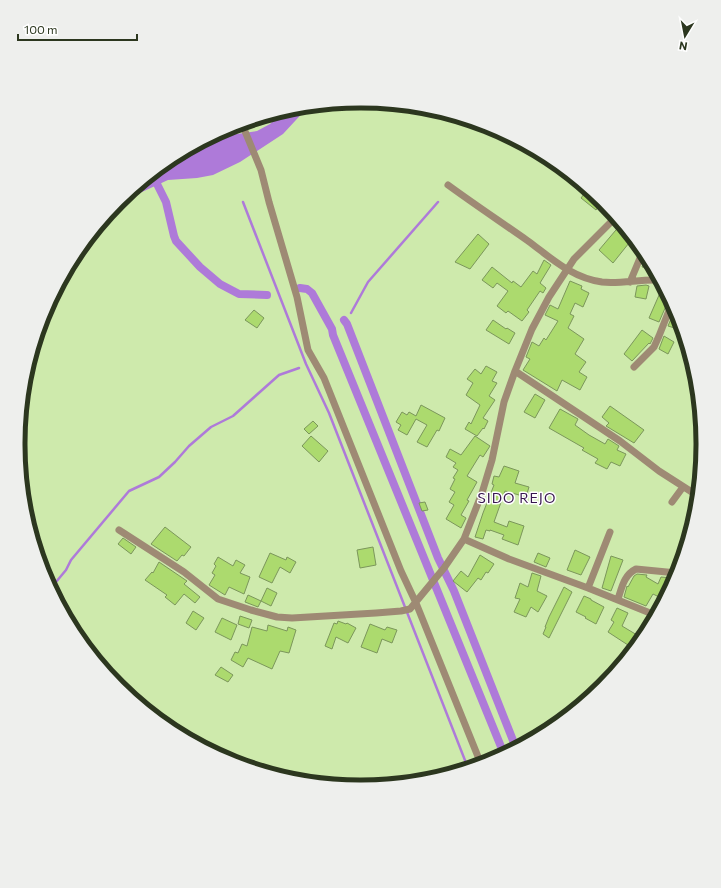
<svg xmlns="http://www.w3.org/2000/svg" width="721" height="888" font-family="Commissioner,sans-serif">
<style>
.water{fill:#ae7ad9}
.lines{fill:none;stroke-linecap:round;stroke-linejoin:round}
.stream{stroke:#ae7ad9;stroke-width:2.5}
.canal{stroke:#ae7ad9;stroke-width:8}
.building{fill:#acda6e;stroke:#7b965b}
.street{stroke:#9e8a74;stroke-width:7}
.labels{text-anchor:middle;stroke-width:3;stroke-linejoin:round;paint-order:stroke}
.quarter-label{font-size:14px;letter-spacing:1px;fill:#38174f;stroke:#fff}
.rim{fill:none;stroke:#2c371f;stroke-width:5}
</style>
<rect width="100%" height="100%" fill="#ceeaac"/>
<!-- water -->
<path class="water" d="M308 107 283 134 240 162 213 175 197 178 168 180 118 203 160 168 180 158 191 148 209 138 257 131 270 124 282 112 294 108Z"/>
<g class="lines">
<!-- stream -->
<path class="stream" d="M243 202 306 364 329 413 468 768
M351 313 368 282 438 202
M51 588 66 570 71 560 129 491 159 477 175 462 189 446 211 427 233 416 279 375 299 368"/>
<!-- canal -->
<path class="canal" d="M160 168 157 184 166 202 174 236 176 241 200 267 220 284 239 294 267 295
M300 288 307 289 312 293 332 329 333 335 504 754
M344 320 347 324 438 558 454 591 516 748"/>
</g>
<!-- building -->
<path class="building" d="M587 190 602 202 596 210 581 198Z
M621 224 633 238 613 263 599 250Z
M478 234 489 244 470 269 455 262Z
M544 260 551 265 540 283 546 288 543 293 540 291 527 310 529 312 522 321 508 311 506 313 497 306 508 291 497 283 493 288 482 280 492 267 512 283 513 281 521 287 533 271 537 274Z
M644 261H649L653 268 642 267Z
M570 281 582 286 581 289 589 293 583 307 575 303 570 314 574 316 568 328 584 339 575 354 586 362 579 372 587 377 580 390 562 380 557 391 523 370 530 359 526 357 532 342 539 346 544 338 546 340 558 321 545 315 550 305 558 309Z
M646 285 649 286 646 299 635 297 637 286Z
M663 286 669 299 659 322 649 318Z
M675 309 680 324 678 329 668 326Z
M254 310 264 318 257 328 245 320Z
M493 320 506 329 507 328 515 333 509 344 486 330Z
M642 330 653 338 650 344 649 343 632 361 624 354Z
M664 336 674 342 668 354 659 349Z
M486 366 497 372 492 381 497 383 489 396 495 400 483 418 488 421 484 429 483 428 477 436 465 429 469 422 471 424 480 405 466 395 473 383 467 379 475 369 481 374Z
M535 394 545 400 535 418 524 412Z
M421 405 445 418 439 431 437 430 427 447 417 442 427 425 416 419 407 435 398 430 401 425 396 422 402 412 407 415 409 412 416 416Z
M610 406 644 430 634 443 606 426 609 423 602 417Z
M560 409 578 419 575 425 589 435 605 444 608 439 619 446 617 450 626 454 620 466 611 462 607 469 595 463 598 459 582 450 584 448 549 428Z
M313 421 318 426 309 434 304 429Z
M311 436 328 451 319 462 302 446Z
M475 436 490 446 483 457 480 455 467 476 477 482 467 500 469 501 461 515 466 518 461 528 446 519 454 505 449 502 455 492 450 489 455 479 453 478 458 470 453 467 456 463 446 457 450 449 461 455Z
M504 466 519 471 515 483 529 487 526 497 505 491 494 522 507 527 509 521 524 526 518 545 502 539 504 535 490 530V531L486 530 483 539 475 537 483 513 494 485 492 484 494 476 499 477Z
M425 502 428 510 422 511 419 503Z
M165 527 191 547 184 556 182 555 177 561 151 544Z
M123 538 136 547 131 554 118 544Z
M373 547 376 565 360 568 357 550Z
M575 550 590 557 581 575 567 570Z
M270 553 286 560 287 557 296 562 290 573 280 567 272 583 259 577Z
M538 553 550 558 546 567 534 562Z
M480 555 494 564 488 573 486 572 481 580 478 578 467 592 453 581 461 571 468 577Z
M611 556 623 560 611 591 602 588Z
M218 557 233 566 236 560 245 565 240 573 250 577 244 594 229 587 225 595 209 585 215 575 212 573 216 566 214 564Z
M159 562 187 581 184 584 200 597 195 603 184 594 175 605 165 597 167 595 145 580 152 572 153 573Z
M532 573 541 576 537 591 547 596 538 612 531 607 526 617 514 612 520 599 515 598 520 583 528 587Z
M637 574 647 575 646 577 658 584 661 577 672 578 663 599 653 594 646 606 624 597 627 586 628 587 634 576Z
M564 587 572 592 549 638 543 634 546 627H545L549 617Z
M267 588 277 593 271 606 261 601Z
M248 595 261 601 258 607 245 602Z
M584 596 591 599V600L604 607 596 624 585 618 586 617 576 612Z
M617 608 628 613 622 626 637 635 642 626 648 629 633 649 631 648 633 644 631 647 608 632 614 622 611 620Z
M193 611 204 618 196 630 186 623Z
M240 616 252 620 249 628 238 624Z
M222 618 237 625 231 640 215 632Z
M338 621 346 624 347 623 356 628 348 643 336 637 332 649 325 646 334 623 337 624Z
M370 624 385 630 387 627 397 630 392 643 382 639 377 653 361 647Z
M268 625 287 631 288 627 296 630 289 653 280 651 272 669 248 658 243 667 231 660 235 652 238 653 242 644 247 646 252 627 267 631Z
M221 667 233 675 228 682 215 675Z"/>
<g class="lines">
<!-- street -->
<path class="street" d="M242 124 261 170 269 202 297 297 308 350 324 378 401 571 416 603 481 764
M448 185C474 204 501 222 528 241 551 258 572 278 602 282 621 284 640 279 659 280
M630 282 643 251
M634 367 654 347 659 336 672 303
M515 371 620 441 659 471 698 496
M672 502 683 487
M119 530 184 572 218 599 251 610 277 617 292 618 376 613 401 611 410 609 444 568 464 539 482 493 492 460 504 402 515 371 532 329 549 297 574 259 616 217
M464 539 509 559 588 588 655 615
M588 588 610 532
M618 599C622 587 624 575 636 569L677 573"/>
</g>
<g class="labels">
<!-- quarter labels -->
<g class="quarter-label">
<text x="517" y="503">SIDO REJO</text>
</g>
</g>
<!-- crop -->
<path d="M0 0H721V888H0ZM360 108H361A335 335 0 0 1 696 443V445A335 335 0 0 1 361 780H360A335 335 0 0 1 25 445V443A335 335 0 0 1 360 108Z" fill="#eeefed" fill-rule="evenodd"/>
<path class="rim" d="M360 108H361A335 335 0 0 1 696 443V445A335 335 0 0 1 361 780H360A335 335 0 0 1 25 445V443A335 335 0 0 1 360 108Z"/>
<!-- north arrow -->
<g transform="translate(685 36) rotate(190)" stroke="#ffffff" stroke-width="3" paint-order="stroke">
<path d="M0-3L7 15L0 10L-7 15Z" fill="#2c371f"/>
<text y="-6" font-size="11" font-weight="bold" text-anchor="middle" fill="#2c371f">N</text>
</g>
<!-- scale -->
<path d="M18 34v6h119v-6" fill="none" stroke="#2c371f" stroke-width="2"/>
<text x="24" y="34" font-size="12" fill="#2c371f" stroke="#ffffff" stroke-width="3" paint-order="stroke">100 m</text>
</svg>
